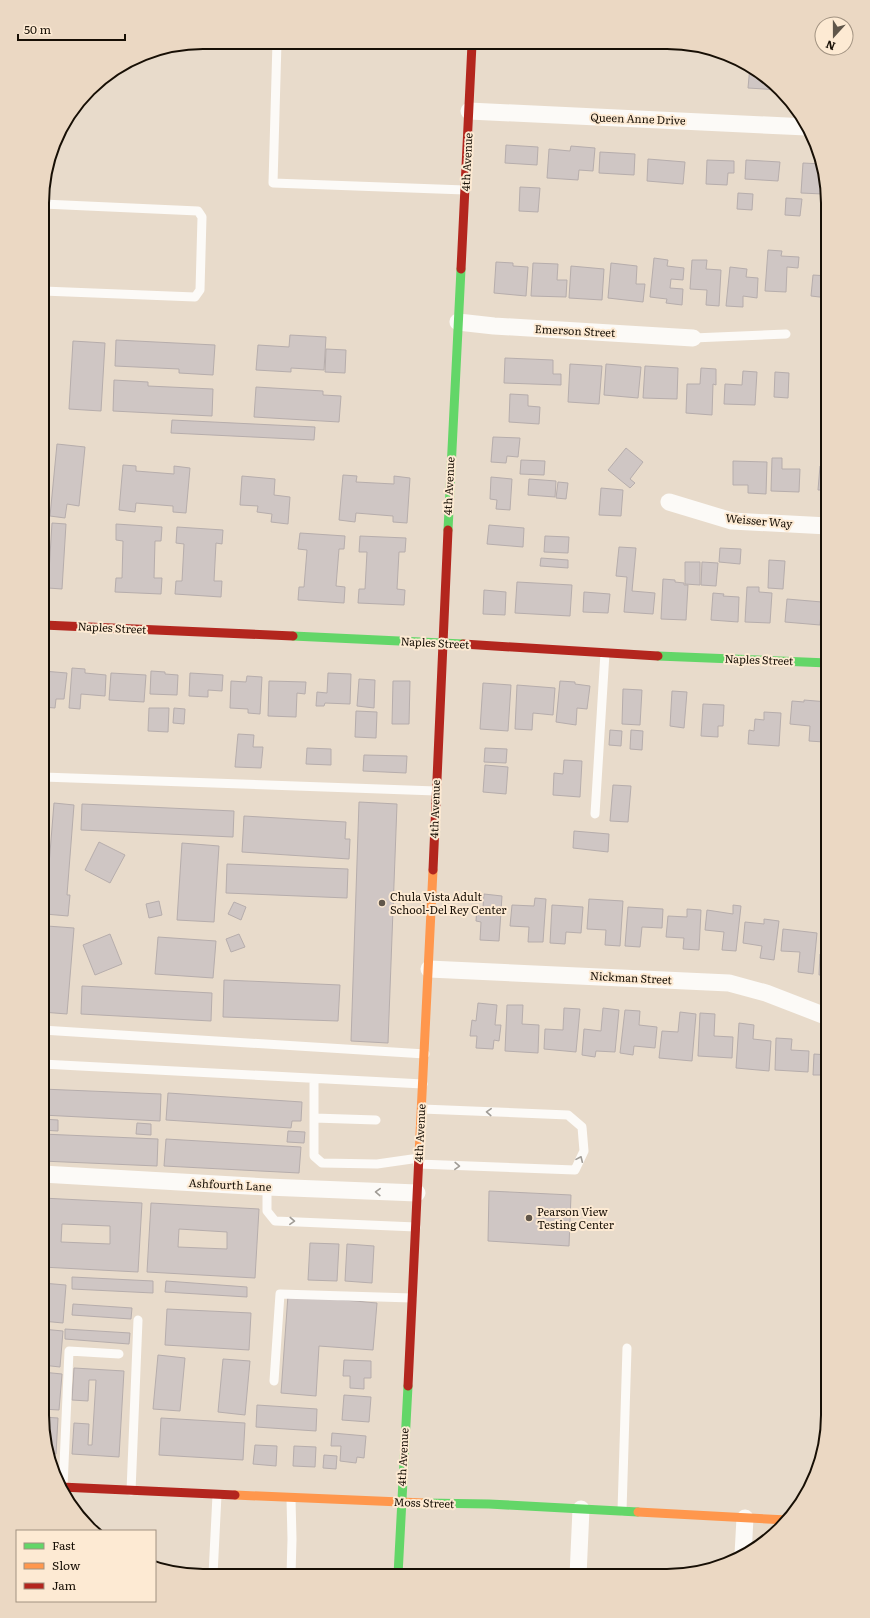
<svg xmlns="http://www.w3.org/2000/svg" width="870" height="1618" font-family="Literata,serif">
<style>
.building{fill:#cfc6c4;stroke:#b6adac;fill-rule:evenodd}
.lines{fill:none;stroke-linecap:round;stroke-linejoin:round}
.lane{stroke:#fcfaf7;stroke-width:9}
.street{stroke:#fcfaf7;stroke-width:17}
.fast{stroke:#63d668;stroke-width:9}
.slow{stroke:#ff974d;stroke-width:9}
.jam{stroke:#b3261e;stroke-width:9}
.oneway{stroke:#a09c96}
.poi-dot{fill:#60564a;stroke:#fdead3;stroke-width:1.5}
.labels{text-anchor:middle;stroke-width:4;stroke-linejoin:round;paint-order:stroke}
.street-label{font-size:11px;fill:#170f05;stroke:#fdead3}
.poi-label{font-size:11px;fill:#170f05;stroke:#fdead3;text-anchor:start}
.rim{fill:none;stroke:#170f05;stroke-width:2}
</style>
<rect width="100%" height="100%" fill="#e8dbcb"/>
<!-- building -->
<path class="building" d="M750 66 773 82 780 90 748 88Z
M506 145 538 147 537 165 505 163Z
M571 146 595 148 593 171 579 170 578 180 547 178 549 149 570 151Z
M600 152 635 154 634 175 599 173Z
M648 159 685 162 683 184 647 181Z
M707 160 734 161V173H728L727 185 706 184Z
M746 160 780 162 778 181 745 179Z
M803 163 822 164 824 181 823 194 801 193Z
M520 187 540 188 538 212 519 211Z
M738 193 753 194 752 210 737 209Z
M786 198 802 199 800 216 785 215Z
M768 250 782 251 781 256 799 257 798 268 787 267 786 292 765 291Z
M654 258 668 260 667 266 684 268 683 280 671 279 670 288 683 289 682 305 666 303 667 299 650 297Z
M692 260H707L706 269 721 270 719 306 706 305 707 290 690 289Z
M496 262 513 263V266L528 267 526 296 494 293Z
M533 263 558 264 557 280H567L566 297 531 296Z
M611 263 637 266 636 284H645L643 302 608 298Z
M571 266 604 269 602 300 569 298Z
M730 267 747 269 746 277 758 278 757 298 743 296V307L726 306Z
M813 275 828 276V298L811 296Z
M290 335 326 337 324 370 291 368V372L256 370 258 345 289 347Z
M116 340 215 345 213 375 179 373V369L115 366Z
M73 341 105 343 101 411 69 409Z
M326 349 346 350 345 373 325 372Z
M505 358 553 360V374H561V385L504 383Z
M570 364 602 366 599 404 568 402Z
M606 364 641 367 638 398 604 395Z
M645 366 678 368 677 399 643 398Z
M701 368 716 369V385L713 384 712 415 686 413 687 384H700Z
M743 371 757 372 755 405 724 404 725 384 742 385Z
M775 372 789 373 788 398 774 397Z
M114 380 148 382V386L213 389 212 416 113 411Z
M256 387 323 391V395L341 396 339 422 254 417Z
M510 394 528 395V406L540 407 539 424 509 422Z
M172 420 315 427 314 440 171 433Z
M493 437 520 438 518 457 507 456 506 463 491 462Z
M57 444 85 447 79 506 67 504 65 518 50 516Z
M626 448 643 462 630 479 635 483 630 488 608 470Z
M772 458H782V469H800L799 492 771 491Z
M521 460 545 461 544 475 520 474Z
M733 461 767 462 766 494 748 493V485H733Z
M123 465 136 466V471L174 474V466L190 468 186 513 173 512V506L136 503 135 512 119 510Z
M820 466H828V490H818Z
M343 475 357 476 356 482 394 484V476L410 478 407 523 393 522V516L356 513 355 522 339 520Z
M242 476 275 479 274 495 290 497 288 524 271 522 272 514 257 512 258 506 240 505Z
M491 477 512 479 510 510 496 509 497 500 490 499Z
M529 479 556 481 555 497 528 495Z
M558 482 568 483 566 499 556 498Z
M601 488 623 490 621 516 599 515Z
M52 523 66 524 62 589 48 588Z
M116 524 162 527 161 541H155L154 578H162L161 594 115 592 116 578H122L123 541 116 540Z
M489 525 524 528 523 547 487 544Z
M177 527 223 530 222 544 216 543 214 581H222L221 597 175 594 176 581H182L184 544 176 543Z
M300 533 345 536 344 549H339L336 586 345 587 344 603 298 600 299 587H304L307 550 298 549Z
M360 536 406 538 405 552H399L397 589 405 590 404 605 358 603 359 589H365L367 552H359Z
M545 536 569 537 568 553 544 552Z
M619 547 636 548 632 591 655 593 653 614 624 612 627 577 616 576Z
M720 548 741 549 740 564 719 562Z
M541 558 568 560V568L540 566Z
M769 560 785 561 783 589 768 588Z
M685 562H700V585L685 584Z
M702 562 718 563 716 586 701 585Z
M663 579 675 580V582L684 583V585H688L686 620 661 619Z
M517 582 572 585 570 616 515 613Z
M747 587H759V592L772 593 770 623 745 622Z
M484 590 506 592 505 615 483 614Z
M584 592 610 594 608 613 583 612Z
M713 593 724 594 723 596 739 597 738 622 711 620Z
M787 599 822 602 820 625 785 622Z
M72 668 85 669V673L106 675 105 696 81 694 80 709 69 708Z
M43 671 67 673 64 699H56L55 708 43 707Z
M151 671 165 672V674L178 675 177 695 150 694Z
M111 673 146 675 144 702 109 700Z
M190 673 223 675 222 691 208 690V697L189 696Z
M328 673 351 674 350 704 325 703 324 706H316L317 692 327 693Z
M247 676 262 677 260 714 248 713V709L230 708 231 681 246 682Z
M359 679 375 680 374 708 357 706Z
M269 681 306 682 305 694 297 693 296 717 268 716Z
M393 681H410L409 724H392Z
M560 681 575 682V684L590 686 587 709 577 708 576 725 556 722Z
M483 683 511 685 508 731 480 729Z
M517 685 555 688 553 715 533 713 532 730 515 729Z
M623 689 642 690 640 725 622 724Z
M672 691 687 692 684 728 670 726Z
M804 700 828 702 824 742 809 741 810 726 790 724 792 701 804 702Z
M703 704 724 705 723 726H718V737L701 736Z
M149 708H169L168 732 148 731Z
M174 708 185 709 184 724 173 723Z
M356 711 377 712 376 738 355 737Z
M764 712 781 713 779 746 748 744 749 730 754 731 755 719 764 720Z
M610 730 622 731 621 746 609 745Z
M631 730 643 731 642 750 630 749Z
M238 734 254 735 253 747H263L261 768 235 767Z
M307 748 331 749V765L306 764Z
M485 748 507 749 506 763 484 762Z
M364 755 407 756 406 773 363 771Z
M564 760 582 761 580 797 553 795 554 773 563 774Z
M485 765 508 767 506 794 483 792Z
M613 785 631 786 628 822 610 821Z
M359 802 397 804 388 1043 351 1041Z
M54 803 74 805 67 895H70L68 916 45 914Z
M82 804 234 811 233 837 81 830Z
M244 816 346 822 345 839H350L349 859 242 852Z
M574 831 609 834 608 852 573 848Z
M99 842 125 855 110 883 85 870Z
M182 843 219 846 214 922 177 920Z
M227 864 348 869 347 898 226 893Z
M484 894 502 896 499 941 480 940 481 922 476 921 477 906 483 907Z
M535 898 546 899 543 942H528L529 927 510 926 512 905 534 906Z
M589 899 623 901 620 946 605 945 606 930 587 929Z
M159 901 162 915 149 918 146 904Z
M234 902 246 907 241 920 228 914Z
M552 905 583 907 581 933 566 932 565 944 550 943Z
M733 905 741 906 736 951 722 950 724 932 705 930 707 910 733 914Z
M628 907 663 909 662 928 642 927 640 947 625 946Z
M687 909 701 910 699 950 683 949 684 938 666 937 668 916 687 917Z
M764 919 779 921 774 960 760 958 762 946 743 943 745 922 764 924Z
M47 926 74 928 67 1014 42 1012V984Z
M783 929 817 933 813 974 798 972 800 952 781 951Z
M110 934 122 964 95 975 83 945Z
M239 934 245 947 231 952 226 939Z
M158 937 216 941 213 978 155 974Z
M820 954H828V975H819Z
M224 980 340 985 338 1021 223 1017Z
M82 986 212 993 211 1021 81 1014Z
M478 1003 497 1005 495 1025H501L499 1041 494 1040 493 1049 476 1048 477 1036H470L472 1020 476 1021Z
M507 1005H523L522 1024 539 1025 538 1053 505 1051Z
M564 1008 580 1009 576 1052 544 1049 545 1029 563 1030Z
M603 1008 619 1010 615 1052 596 1051 595 1057 582 1055 584 1029 601 1031Z
M625 1010 640 1011 639 1025 657 1027 655 1048 634 1046 633 1055 620 1053Z
M680 1012 696 1014 692 1061 659 1058 662 1031 678 1032Z
M700 1013 715 1014 714 1036 733 1037 732 1058 698 1056Z
M739 1023 754 1025 753 1039 771 1041 769 1071 736 1068Z
M776 1038 792 1039 791 1050 809 1051 808 1072 775 1070Z
M814 1054 828 1055V1083L823 1082 824 1075H813Z
M42 1089 161 1094 160 1121 42 1115Z
M168 1093 302 1102 301 1121H292L291 1128 166 1120Z
M42 1119 58 1120V1131L42 1130Z
M137 1123 151 1124V1135L136 1134Z
M288 1131 305 1132 304 1143 287 1142Z
M42 1134 158 1139 157 1166 42 1161Z
M166 1139 301 1147 299 1173 164 1166Z
M489 1191 571 1195 569 1246 488 1241Z
M42 1198 142 1203 138 1272 42 1267ZM62 1224 110 1226V1244L61 1242Z
M151 1203 259 1209 255 1278 147 1272ZM179 1229 227 1232V1249L178 1247Z
M310 1243 339 1244 337 1281 308 1280Z
M347 1244 374 1246 372 1283 345 1281Z
M72 1277 153 1281V1293L72 1289Z
M166 1281 247 1287V1297L165 1292Z
M42 1283 66 1285 63 1323 42 1321Z
M288 1295 377 1303 373 1350 319 1346 316 1396 281 1393Z
M73 1304 132 1308 131 1319 72 1315Z
M167 1309 251 1313 249 1350 165 1345Z
M42 1329 63 1331 60 1367 42 1365Z
M65 1329 130 1333 129 1344 65 1339Z
M158 1355 185 1358 180 1411 153 1409Z
M223 1359 250 1361 245 1415 218 1412Z
M344 1360 371 1361V1378H364V1389L350 1388V1376H343Z
M74 1368 124 1371 119 1457 72 1454 74 1423 89 1424 88 1445H92L96 1380H89L88 1401 72 1400Z
M42 1372 62 1374 59 1410 42 1409Z
M344 1395 371 1397 369 1422 342 1420Z
M257 1405 317 1409 316 1431 256 1427Z
M42 1417 58 1418 56 1454H48Z
M161 1418 245 1423 243 1460 159 1455Z
M332 1433 366 1436 364 1458 357 1457 356 1463 340 1461 341 1446H331Z
M255 1445 277 1446 276 1466 253 1464Z
M294 1446 316 1447 315 1467 293 1466Z
M324 1455 337 1456 336 1469 323 1468Z"/>
<g class="lines">
<!-- lane -->
<path class="lane" d="M277 42 273 183 465 190
M43 291 195 297 200 290 202 217 198 211 43 204
M693 338 786 334
M43 777 436 791
M595 814 605 653
M42 1030 425 1054
M42 1064 423 1084
M314 1079V1156L322 1163 377 1164 419 1158
M314 1118 376 1120
M418 1164 575 1170 584 1151 582 1127 568 1115 422 1109
M267 1187V1211L275 1221 416 1227
M274 1381 280 1294 412 1298
M63 1487 69 1351 119 1354
M131 1491 138 1320
M291 1499 292 1539 291 1575
M622 1511 627 1348
M213 1575 217 1495"/>
<!-- street -->
<path class="street" d="M469 111 807 127
M458 322 494 326 693 338
M669 502 732 521 828 526
M429 969 729 983 766 993 828 1017
M42 1174 267 1187 417 1193
M743 1555 745 1518
M578 1576 581 1509"/>
<!-- fast -->
<path class="fast" d="M448 530 461 269
M293 636 463 644
M658 656 828 663
M424 1503 489 1504 638 1512
M398 1575 408 1386"/>
<!-- slow -->
<path class="slow" d="M419 1155 433 870
M235 1495 424 1503
M638 1512 787 1520"/>
<!-- jam -->
<path class="jam" d="M461 269 472 44
M43 625 293 636
M463 644 658 656
M433 870 448 530
M408 1386 419 1155
M61 1487 235 1495"/>
</g>
<!-- one-way arrows -->
<defs><path id="oneway-chevron" d="M-2-3.5L2.5 0L-2 3.5" fill="none" stroke-width="1.6" stroke-linecap="round" stroke-linejoin="round"/></defs>
<g class="oneway">
<use href="#oneway-chevron" transform="translate(489 1112) rotate(-177)"/>
<use href="#oneway-chevron" transform="translate(580 1159) rotate(-66)"/>
<use href="#oneway-chevron" transform="translate(457 1166) rotate(2)"/>
<use href="#oneway-chevron" transform="translate(378 1192) rotate(-178)"/>
<use href="#oneway-chevron" transform="translate(292 1221) rotate(3)"/>
</g>
<!-- markers -->
<g class="poi-dot">
<circle cx="382" cy="903" r="4"/>
<circle cx="529" cy="1218" r="4"/>
</g>
<g class="labels">
<!-- street labels -->
<g class="street-label">
<text transform="translate(638 119) rotate(2)" y="4">Queen Anne Drive</text>
<text transform="translate(467 162) rotate(-87)" y="4">4th Avenue</text>
<text transform="translate(575 331) rotate(3)" y="4">Emerson Street</text>
<text transform="translate(449 486) rotate(-87)" y="4">4th Avenue</text>
<text transform="translate(759 521) rotate(5)" y="4">Weisser Way</text>
<text transform="translate(112 628) rotate(3)" y="4">Naples Street</text>
<text transform="translate(435 643) rotate(3)" y="4">Naples Street</text>
<text transform="translate(759 660) rotate(2)" y="4">Naples Street</text>
<text transform="translate(435 809) rotate(-88)" y="4">4th Avenue</text>
<text transform="translate(631 978) rotate(3)" y="4">Nickman Street</text>
<text transform="translate(420 1133) rotate(-87)" y="4">4th Avenue</text>
<text transform="translate(230 1185) rotate(3)" y="4">Ashfourth Lane</text>
<text transform="translate(403 1457) rotate(-87)" y="4">4th Avenue</text>
<text transform="translate(424 1503) rotate(2)" y="4">Moss Street</text>
</g>
<!-- poi labels -->
<g class="poi-label">
<text x="390" y="901">Chula Vista Adult<tspan x="390" dy="13">School-Del Rey Center</tspan></text>
<text x="537" y="1216">Pearson View<tspan x="537" dy="13">Testing Center</tspan></text>
</g>
</g>
<!-- crop -->
<path d="M0 0H870V1618H0ZM203 49H667A154 154 0 0 1 821 203V1415A154 154 0 0 1 667 1569H203A154 154 0 0 1 49 1415V203A154 154 0 0 1 203 49Z" fill="#ebd8c3" fill-rule="evenodd"/>
<path class="rim" d="M203 49H667A154 154 0 0 1 821 203V1415A154 154 0 0 1 667 1569H203A154 154 0 0 1 49 1415V203A154 154 0 0 1 203 49Z"/>
<!-- legend -->
<rect x="16" y="1530" width="140" height="72" fill="#fdead3" stroke="#a19281"/>
<rect x="24" y="1543" width="20" height="6" fill="#63d668" stroke="#a19281"/>
<text x="52" y="1550" font-size="12" fill="#170f05">Fast</text>
<rect x="24" y="1563" width="20" height="6" fill="#ff974d" stroke="#a19281"/>
<text x="52" y="1570" font-size="12" fill="#170f05">Slow</text>
<rect x="24" y="1583" width="20" height="6" fill="#b3261e" stroke="#a19281"/>
<text x="52" y="1590" font-size="12" fill="#170f05">Jam</text>
<!-- north arrow -->
<g transform="translate(834 36) rotate(201)"><circle r="19" fill="#fdead3" stroke="#a19281"/>
<path d="M0-3L7 15L0 10L-7 15Z" fill="#60564a"/>
<text y="-6" font-size="11" font-weight="bold" text-anchor="middle" fill="#170f05">N</text>
</g>
<!-- scale -->
<path d="M18 34v6h107v-6" fill="none" stroke="#170f05" stroke-width="2"/>
<text x="24" y="34" font-size="12" fill="#170f05" stroke="#fdead3" stroke-width="3" paint-order="stroke">50 m</text>
</svg>
